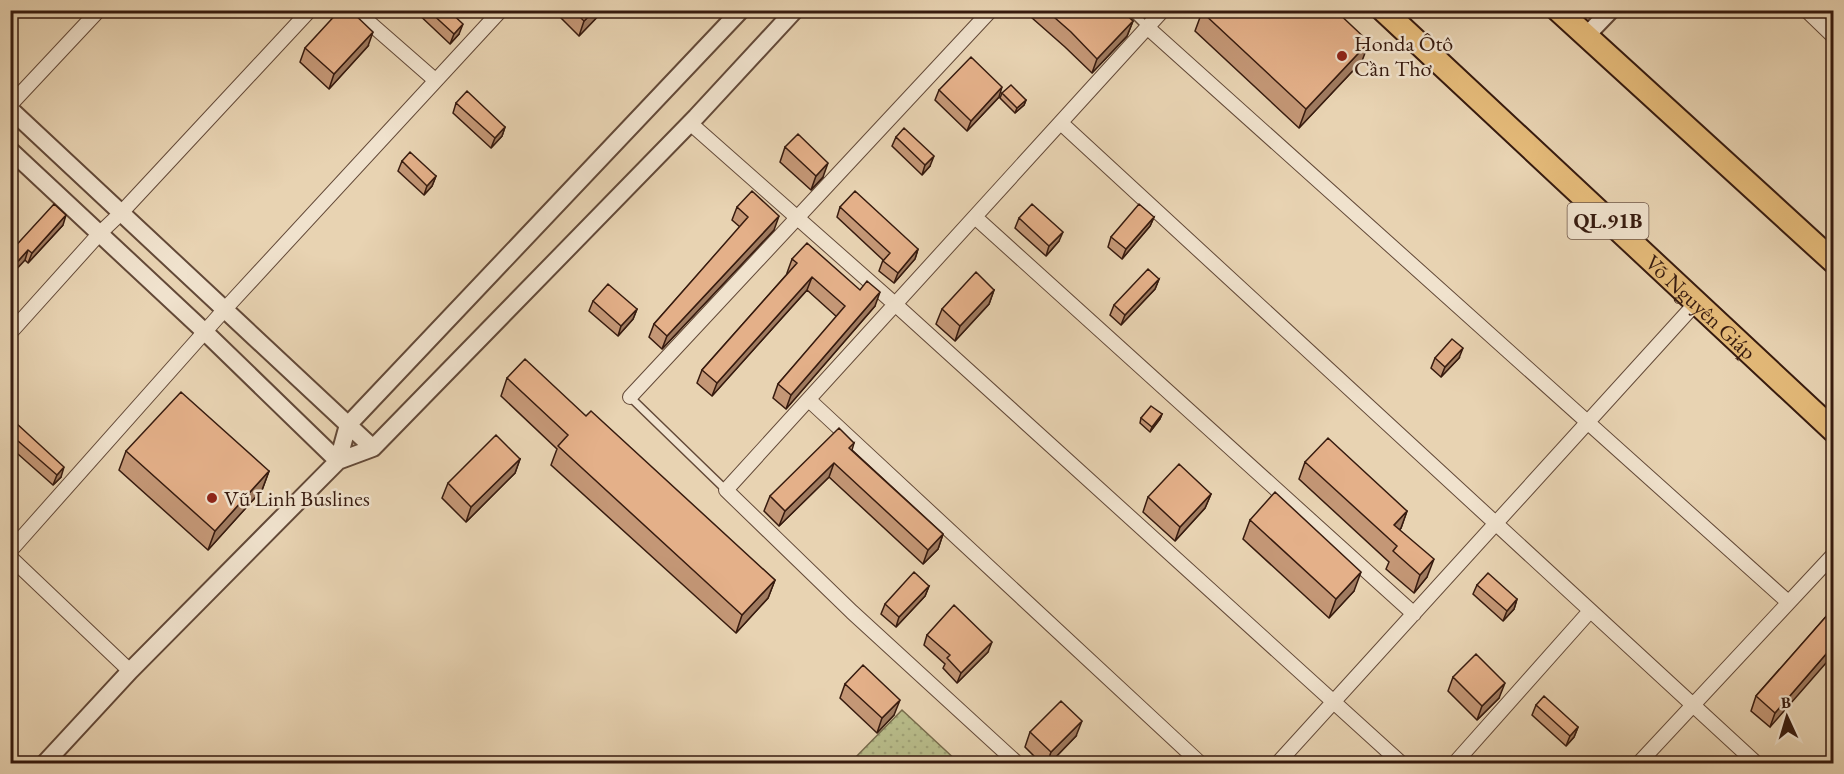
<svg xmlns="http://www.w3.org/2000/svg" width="1844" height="774" font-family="'EB Garamond',serif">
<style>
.grass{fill:url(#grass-dots);stroke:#786c4c;stroke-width:1.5}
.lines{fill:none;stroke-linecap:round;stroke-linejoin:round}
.service-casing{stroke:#634938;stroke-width:10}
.minor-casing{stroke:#634938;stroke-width:16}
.tertiary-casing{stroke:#634938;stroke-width:20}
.trunk-casing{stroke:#371b0f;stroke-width:26}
.service{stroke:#f0e2cd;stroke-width:7}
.minor{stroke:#f0e2cd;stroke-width:14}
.tertiary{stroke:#f0e2cd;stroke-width:16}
.trunk{stroke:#e4ba79;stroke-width:22}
.wall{fill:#c49776;stroke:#371b0f;stroke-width:1.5}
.shaded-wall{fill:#a07b60;stroke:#371b0f;stroke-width:1.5}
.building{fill:#e4b089;stroke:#371b0f;stroke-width:1.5}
.poi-dot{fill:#8f2418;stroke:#f0e2cd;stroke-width:2}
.labels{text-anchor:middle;stroke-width:5;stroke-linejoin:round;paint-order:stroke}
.shield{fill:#f0e2cd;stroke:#6e5748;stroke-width:1.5}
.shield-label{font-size:21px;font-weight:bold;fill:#371b0f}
.poi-label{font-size:22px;fill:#371b0f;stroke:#f0e2cd;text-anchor:start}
.street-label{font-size:22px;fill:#371b0f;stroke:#f0e2cd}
</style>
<defs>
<pattern id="grass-dots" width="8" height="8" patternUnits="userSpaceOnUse" patternTransform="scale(1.5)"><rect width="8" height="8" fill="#b8bc8a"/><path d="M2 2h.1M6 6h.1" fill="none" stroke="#9fa176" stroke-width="1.8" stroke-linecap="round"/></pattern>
</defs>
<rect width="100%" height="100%" fill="#e8d3b2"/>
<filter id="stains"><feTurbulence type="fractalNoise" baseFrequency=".00333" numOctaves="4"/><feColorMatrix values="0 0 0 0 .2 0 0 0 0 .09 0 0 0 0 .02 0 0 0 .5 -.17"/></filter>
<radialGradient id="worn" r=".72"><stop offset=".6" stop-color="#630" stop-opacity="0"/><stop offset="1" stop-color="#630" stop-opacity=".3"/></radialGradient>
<!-- grass -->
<path class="grass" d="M902 710 959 763H850Z"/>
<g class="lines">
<!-- service casing -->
<g class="service-casing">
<path id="service" d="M1130 10 1147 27
M630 397 726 490"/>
</g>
<!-- minor casing -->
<g class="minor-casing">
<path id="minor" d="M355 10 435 80
M1806 10 1834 37
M1147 27 1788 602
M10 105 99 10
M690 123 896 305 1402 764
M1061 123 1757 764
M975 217 1414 614
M10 333 100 233 121 213 310 10
M630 397 991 10
M809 400 1201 764
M10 551 225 309 501 10
M10 557 130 671
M1018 764 852 612 726 490 1163 10
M1277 764 1696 303
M1454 764 1590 611
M1638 764 1834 554"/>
</g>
<!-- tertiary casing -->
<g class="tertiary-casing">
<path id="tertiary" d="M1586 36 1611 10
M10 109 373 448
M10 150 205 332 338 461
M338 461 348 425 741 10
M44 764 130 671 338 461 373 448 696 117 795 10"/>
</g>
<!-- trunk casing -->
<g class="trunk-casing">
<g id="trunk">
<path id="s1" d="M1383 10 1834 431"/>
<path d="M1558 10 1834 262"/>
</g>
</g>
<!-- service -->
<use href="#service" class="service"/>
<!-- minor -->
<use href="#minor" class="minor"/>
<!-- tertiary -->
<use href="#tertiary" class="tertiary"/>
<!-- trunk -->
<use href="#trunk" class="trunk"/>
</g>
<!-- wall -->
<path class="wall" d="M414 10H448L459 34 450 44Z
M553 10H604L579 36Z
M1023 10H1121L1133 21 1127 36 1092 73 1065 47Z
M1202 12 1362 61 1299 128 1195 31Z
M368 46 329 89 300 62 305 48Z
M939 90 999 97 967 131 935 100Z
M1002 93 1026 100 1024 105 1015 113 1000 98Z
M456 103 505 127 502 136 491 148 453 113Z
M896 137 930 166 922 175 892 146Z
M785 147 823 177 811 190 780 162Z
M402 161 436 176 432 186 424 195 398 171Z
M737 207 774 230 662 349 649 337 654 324 740 227 732 220Z
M840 207 918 249 915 259 894 283 879 271 883 260 837 217Z
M1154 217 1150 226 1122 259 1108 247 1111 237Z
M1019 218 1059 241 1046 256 1015 228Z
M63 225 28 263 25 260 10 252Z
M792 259 875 306 786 409 773 398 778 384 837 317 807 290 712 396 697 383 702 370 788 273H787Z
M1159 279 1155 289 1121 325 1110 315 1114 305Z
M994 290 989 304 955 341 936 324 942 309Z
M593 301 637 309 633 319 618 336 589 311Z
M1435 358H1459L1441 377 1431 368Z
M507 378 586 416 775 580 768 598 736 633 551 465 557 449 501 396Z
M1162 414 1160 419 1150 432 1140 423 1141 418Z
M10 429 61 477 53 485 10 447Z
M854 443 852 450 943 534 938 549 923 564 829 477 779 526 764 511 770 496Z
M126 451 269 471 262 490 208 550 119 470Z
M520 459 515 473 466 522 442 498 448 483Z
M1305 462 1407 511 1401 528 1399 530 1427 577 1414 593 1386 569 1389 562 1299 479Z
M1211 494 1205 508 1175 541 1143 512 1148 497Z
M1250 520 1354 591 1329 618 1243 539Z
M1477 585 1517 599 1514 609 1503 621 1473 594Z
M929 586 925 596 896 627 881 614 885 604Z
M1830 612 1770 727 1751 711 1756 696Z
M927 635 988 652 957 683 943 668 945 664 924 645Z
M1453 677 1499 698 1477 720 1448 691Z
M845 684 894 715 877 733 840 698Z
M1536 705 1578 727 1574 737 1566 746 1532 715Z
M1030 732 1076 736 1049 764H1042L1025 747Z"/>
<!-- shaded-wall -->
<path class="shaded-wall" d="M595 10H604L579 36 584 21Z
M1133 21 1127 36 1092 73 1097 59Z
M463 24 459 34 450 44 454 34Z
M373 32 368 46 329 89 334 74Z
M1369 42 1362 61 1299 128 1306 109Z
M1002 87 999 97 967 131 971 121Z
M1026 100 1024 105 1015 113 1017 108Z
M505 127 502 136 491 148 495 138Z
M934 156 930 166 922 175 925 165Z
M828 163 823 177 811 190 816 176Z
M436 176 432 186 424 195 427 186Z
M66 215 63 225 28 263 32 253Z
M779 216 774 230 662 349 667 336Z
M1154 217 1150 226 1122 259 1126 249Z
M1063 232 1059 241 1046 256 1049 246Z
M918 249 915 259 894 283 898 273Z
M28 250 25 260 10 276V270Z
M812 277 807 290 712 396 717 383Z
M1159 279 1155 289 1121 325 1125 315Z
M994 290 989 304 955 341 960 326Z
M880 292 875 306 786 409 791 395Z
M637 309 633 319 618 336 621 326Z
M1463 348 1459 358 1441 377 1445 367Z
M1162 414 1160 419 1150 432 1152 427Z
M520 459 515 473 466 522 471 507Z
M834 463 829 477 779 526 785 511Z
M64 467 61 477 53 485 57 475Z
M269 471 262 490 208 550 215 531Z
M1211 494 1205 508 1175 541 1180 527Z
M1407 511 1401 528 1390 540 1394 525Z
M943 534 938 549 923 564 928 550Z
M1434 559 1427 577 1414 593 1420 575Z
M1361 572 1354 591 1329 618 1336 599Z
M775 580 768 598 736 633 742 615Z
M929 586 925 596 896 627 899 617Z
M1517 599 1514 609 1503 621 1507 611Z
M992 642 988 652 957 683 961 673Z
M1833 646V655L1770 727 1775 713Z
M1505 683 1499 698 1477 720 1482 706Z
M900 700 894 715 877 733 882 718Z
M1082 721 1076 736 1049 764H1047L1051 752Z
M1578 727 1574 737 1566 746 1570 736Z"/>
<!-- building -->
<path class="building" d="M340 10H350L373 32 334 74 305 48Z
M428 10H448L463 24 454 34Z
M573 10H595L584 21Z
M1046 10H1121L1133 21 1097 59 1071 32Z
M1204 10H1335L1369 42 1306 109 1202 12Z
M971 57 1002 87 971 121 939 90Z
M1011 85 1026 100 1017 108 1002 93Z
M467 91 505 127 495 138 456 103Z
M904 128 934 156 925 165 896 137Z
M798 134 828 163 816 176 785 147Z
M410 152 436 176 427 186 402 161Z
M752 191 779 216 667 336 654 324 748 217 737 207Z
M855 191 918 249 898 273 883 261 890 253 840 207Z
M54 204 66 215 32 253 28 250 10 270V252Z
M1032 204 1063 232 1049 246 1019 218Z
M1139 204 1154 217 1126 249 1111 237Z
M807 243 860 290 867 281 880 292 791 395 778 384 845 306 812 277 717 383 702 370 797 263 792 259Z
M1148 269 1159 279 1125 315 1114 305Z
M976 272 994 290 960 326 942 309Z
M608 284 637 309 621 326 593 301Z
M1452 339 1463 348 1445 367 1435 358Z
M525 359 586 416 591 411 775 580 742 615 558 446 568 435 507 378Z
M181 392 269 471 215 531 126 451Z
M1151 406 1162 414 1152 427 1141 418Z
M16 423 64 467 57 475 10 434V429Z
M839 428 854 443 849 448 943 534 928 550 834 463 785 511 770 496Z
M496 435 520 459 471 507 448 483Z
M1328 438 1407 511 1394 525 1434 559 1420 575 1393 551 1397 546 1305 462Z
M1179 464 1211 494 1180 527 1148 497Z
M1275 492 1361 572 1336 599 1250 520Z
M914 572 929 586 899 617 885 604Z
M1488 573 1517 599 1507 611 1477 585Z
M954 605 992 642 961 673 947 658 950 655 927 635Z
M1830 612 1833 615V646L1775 713 1756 696Z
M1476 654 1505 683 1482 706 1453 677Z
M863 665 900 700 882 718 845 684Z
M1544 696 1578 727 1570 736 1536 705Z
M1061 701 1082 721 1051 752 1030 732Z"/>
<!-- markers -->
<g class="poi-dot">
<circle cx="1342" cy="56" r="6"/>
<circle cx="212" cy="498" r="6"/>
</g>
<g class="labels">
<!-- shield labels -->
<rect class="shield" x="1567.5" y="203" width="81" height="36" rx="4.5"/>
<g class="shield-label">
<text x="1608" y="228">QL.91B</text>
</g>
<!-- poi labels -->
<g class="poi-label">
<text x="1354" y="51">Honda Ôtô<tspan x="1354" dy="25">Cần Thơ</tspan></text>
<text x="224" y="506">Vũ Linh Buslines</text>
</g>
<!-- street labels -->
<g class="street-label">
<text dy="8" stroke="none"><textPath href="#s1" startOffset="435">Võ Nguyên Giáp</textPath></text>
</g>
</g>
<!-- margin -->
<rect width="1844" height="774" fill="none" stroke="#e8d3b2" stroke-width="36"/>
<rect x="12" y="12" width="1820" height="750" fill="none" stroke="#371b0f" stroke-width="3"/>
<rect x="18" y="18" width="1808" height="738" fill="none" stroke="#371b0f" stroke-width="1.5"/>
<!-- north arrow -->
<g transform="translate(1787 717) rotate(356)" stroke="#f0e2cd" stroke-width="4.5" paint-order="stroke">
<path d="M0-4.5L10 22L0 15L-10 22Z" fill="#371b0f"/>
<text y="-9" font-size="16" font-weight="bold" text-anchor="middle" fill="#371b0f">B</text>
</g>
<rect width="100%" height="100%" filter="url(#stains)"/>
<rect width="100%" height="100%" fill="url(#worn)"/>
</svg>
